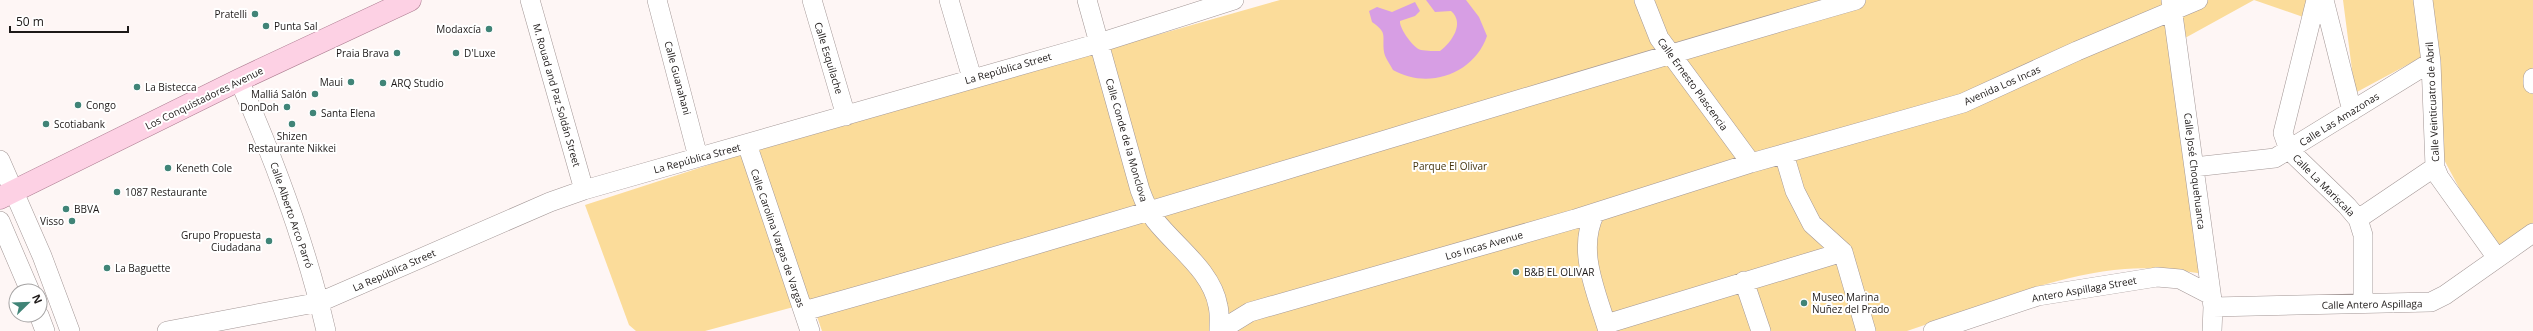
<svg xmlns="http://www.w3.org/2000/svg" width="2533" height="331" font-family="'Open Sans',sans-serif">
<style>
.green{fill:#fbdc9a}
.water{fill:#d79ee4}
.lines{fill:none;stroke-linecap:round;stroke-linejoin:round}
.minor-casing{stroke:#a39796;stroke-width:20}
.major-casing{stroke:#ad7d91;stroke-width:23}
.minor{stroke:#fff;stroke-width:19}
.major{stroke:#fdd1e4;stroke-width:22}
.poi-dot{fill:#408477;stroke:#fff;stroke-width:1.5}
.labels{text-anchor:middle;stroke-width:4;stroke-linejoin:round;paint-order:stroke}
.poi-label{font-size:10px;fill:#1d1918;stroke:#fff;text-anchor:start}
.street-label{font-size:10px;fill:#1d1918;stroke:#fff}
.park-label{font-size:10px;fill:#45350f;stroke:#fff}
</style>
<rect width="100%" height="100%" fill="#fef6f5"/>
<!-- green -->
<path class="green" d="M1280 0H2315L2306 18 2254 0 2176 43 2204 274C2178 270 2151 267 2125 269 2056 274 1973 309 1907 331H822L812 302 705 331H636L629 325 585 205 776 143Z
M2343 0H2533V223L2493 251 2442 156 2420 58 2355 93Z"/>
<!-- water -->
<path class="water" d="M1426 0H1466L1479 17 1487 36C1474 74 1428 90 1393 70 1390 64 1385 58 1384 52 1382 35 1388 33 1372 22L1369 11 1377 7 1392 12 1415 2 1420 11 1415 16 1400 21C1399 28 1414 49 1421 50 1426 51 1436 51 1440 51 1452 42 1465 23 1451 11L1435 12Z"/>
<g class="lines">
<!-- minor casing -->
<g class="minor-casing">
<path id="minor" d="M530 0 584 190
M657 0 698 157
M812 0 846 116
M949 0 972 78
M1087 0 1140 190C1144 201 1148 211 1155 220 1176 247 1212 271 1218 306 1220 314 1219 323 1219 331
M1644 0 1659 38 1751 163
M2171 0 2213 307 2212 331
M2316 0 2283 133 2289 150 2347 206 2358 219 2363 235V303
M2324 0 2352 111
M2423 0 2431 62 2435 167 2439 177 2497 258
M2533 78V84
M239 80C275 161 306 244 326 331
M747 144 810 331
M1784 154 1795 191 1812 224 1843 252
M0 160 42 256 70 331
M2194 167 2275 158 2431 62
M1595 213C1576 251 1597 293 1608 331
M2358 219 2435 167
M0 221 30 291
M1843 252 1866 331
M1744 281 1761 331
M2213 307 2431 302 2445 295 2533 233
M804 311C1156 213 1504 101 1856 0
M39 315 45 331
M1606 324 1843 252
M167 331 320 302 550 202 584 190 1099 43 1234 0
M1219 331 1250 312 1575 219 1751 163 1963 103 2077 51 2198 0
M1933 331 2038 296 2157 277 2180 279 2211 295"/>
</g>
<!-- major casing -->
<g class="major-casing">
<path id="major" d="M0 198 239 80 410 0"/>
</g>
<!-- minor -->
<use href="#minor" class="minor"/>
<!-- major -->
<use href="#major" class="major"/>
</g>
<!-- markers -->
<g class="poi-dot">
<circle cx="255" cy="14" r="4"/>
<circle cx="266" cy="26" r="4"/>
<circle cx="489" cy="29" r="4"/>
<circle cx="397" cy="53" r="4"/>
<circle cx="456" cy="53" r="4"/>
<circle cx="351" cy="82" r="4"/>
<circle cx="383" cy="83" r="4"/>
<circle cx="137" cy="87" r="4"/>
<circle cx="315" cy="94" r="4"/>
<circle cx="78" cy="105" r="4"/>
<circle cx="287" cy="107" r="4"/>
<circle cx="313" cy="113" r="4"/>
<circle cx="46" cy="124" r="4"/>
<circle cx="292" cy="124" r="4"/>
<circle cx="168" cy="168" r="4"/>
<circle cx="117" cy="192" r="4"/>
<circle cx="66" cy="209" r="4"/>
<circle cx="72" cy="221" r="4"/>
<circle cx="269" cy="241" r="4"/>
<circle cx="107" cy="268" r="4"/>
<circle cx="1516" cy="272" r="4"/>
<circle cx="1804" cy="303" r="4"/>
</g>
<g class="labels">
<!-- poi labels -->
<g class="poi-label">
<text x="247" y="18" text-anchor="end">Pratelli</text>
<text x="274" y="30">Punta Sal</text>
<text x="481" y="33" text-anchor="end">Modaxcía</text>
<text x="389" y="57" text-anchor="end">Praia Brava</text>
<text x="464" y="57">D'Luxe</text>
<text x="343" y="86" text-anchor="end">Maui</text>
<text x="391" y="87">ARQ Studio</text>
<text x="145" y="91">La Bistecca</text>
<text x="307" y="98" text-anchor="end">Malliá Salón</text>
<text x="86" y="109">Congo</text>
<text x="279" y="111" text-anchor="end">DonDoh</text>
<text x="321" y="117">Santa Elena</text>
<text x="54" y="128">Scotiabank</text>
<text x="292" y="140" text-anchor="middle">Shizen<tspan x="292" dy="12">Restaurante Nikkei</tspan></text>
<text x="176" y="172">Keneth Cole</text>
<text x="125" y="196">1087 Restaurante</text>
<text x="74" y="213">BBVA</text>
<text x="64" y="225" text-anchor="end">Visso</text>
<text x="261" y="239" text-anchor="end">Grupo Propuesta<tspan x="261" dy="12">Ciudadana</tspan></text>
<text x="115" y="272">La Baguette</text>
<text x="1524" y="276">B&amp;B EL OLIVAR</text>
<text x="1812" y="301">Museo Marina<tspan x="1812" dy="12">Nuñez del Prado</tspan></text>
</g>
<!-- street labels -->
<g class="street-label">
<text transform="translate(829 58) rotate(73)" y="4">Calle Esquilache</text>
<text transform="translate(1008 68) rotate(-16)" y="4">La República Street</text>
<text transform="translate(678 78) rotate(75)" y="4">Calle Guanahani</text>
<text transform="translate(1693 84) rotate(54)" y="4">Calle Ernesto Plascencia</text>
<text transform="translate(2002 85) rotate(-24)" y="4">Avenida Los Incas</text>
<text transform="translate(557 95) rotate(74)" y="4">M. Rouad and Paz Soldán Street</text>
<text transform="translate(204 98) rotate(-26)" y="4">Los Conquistadores Avenue</text>
<text transform="translate(2432 102) rotate(-93)" y="4">Calle Veinticuatro de Abril</text>
<text transform="translate(2339 119) rotate(-32)" y="4">Calle Las Amazonas</text>
<text transform="translate(1127 140) rotate(74)" y="4">Calle Conde de la Monclova</text>
<text transform="translate(697 158) rotate(-15)" y="4">La República Street</text>
<text transform="translate(2195 171) rotate(83)" y="4">Calle José Choquehuanca</text>
<text transform="translate(2324 185) rotate(45)" y="4">Calle La Mariscala</text>
<text transform="translate(292 215) rotate(71)" y="4">Calle Alberto Arco Parró</text>
<text transform="translate(778 238) rotate(71)" y="4">Calle Carolina Vargas de Vargas</text>
<text transform="translate(1484 245) rotate(-16)" y="4">Los Incas Avenue</text>
<text transform="translate(394 270) rotate(-24)" y="4">La República Street</text>
<text transform="translate(2084 289) rotate(-10)" y="4">Antero Aspillaga Street</text>
<text transform="translate(2372 304) rotate(-1)" y="4">Calle Antero Aspillaga</text>
</g>
<!-- park labels -->
<g class="park-label">
<text x="1450" y="170">Parque El Olivar</text>
</g>
</g>
<!-- north arrow -->
<g transform="translate(28 303) rotate(67)"><circle r="19" fill="#ffffff" stroke="#a5a3a3"/>
<path d="M0-3L7 15L0 10L-7 15Z" fill="#408477"/>
<text y="-6" font-size="11" font-weight="bold" text-anchor="middle" fill="#1d1918">N</text>
</g>
<!-- scale -->
<path d="M10 26v6h118v-6" fill="none" stroke="#1d1918" stroke-width="2"/>
<text x="16" y="26" font-size="12" fill="#1d1918" stroke="#ffffff" stroke-width="3" paint-order="stroke">50 m</text>
</svg>
